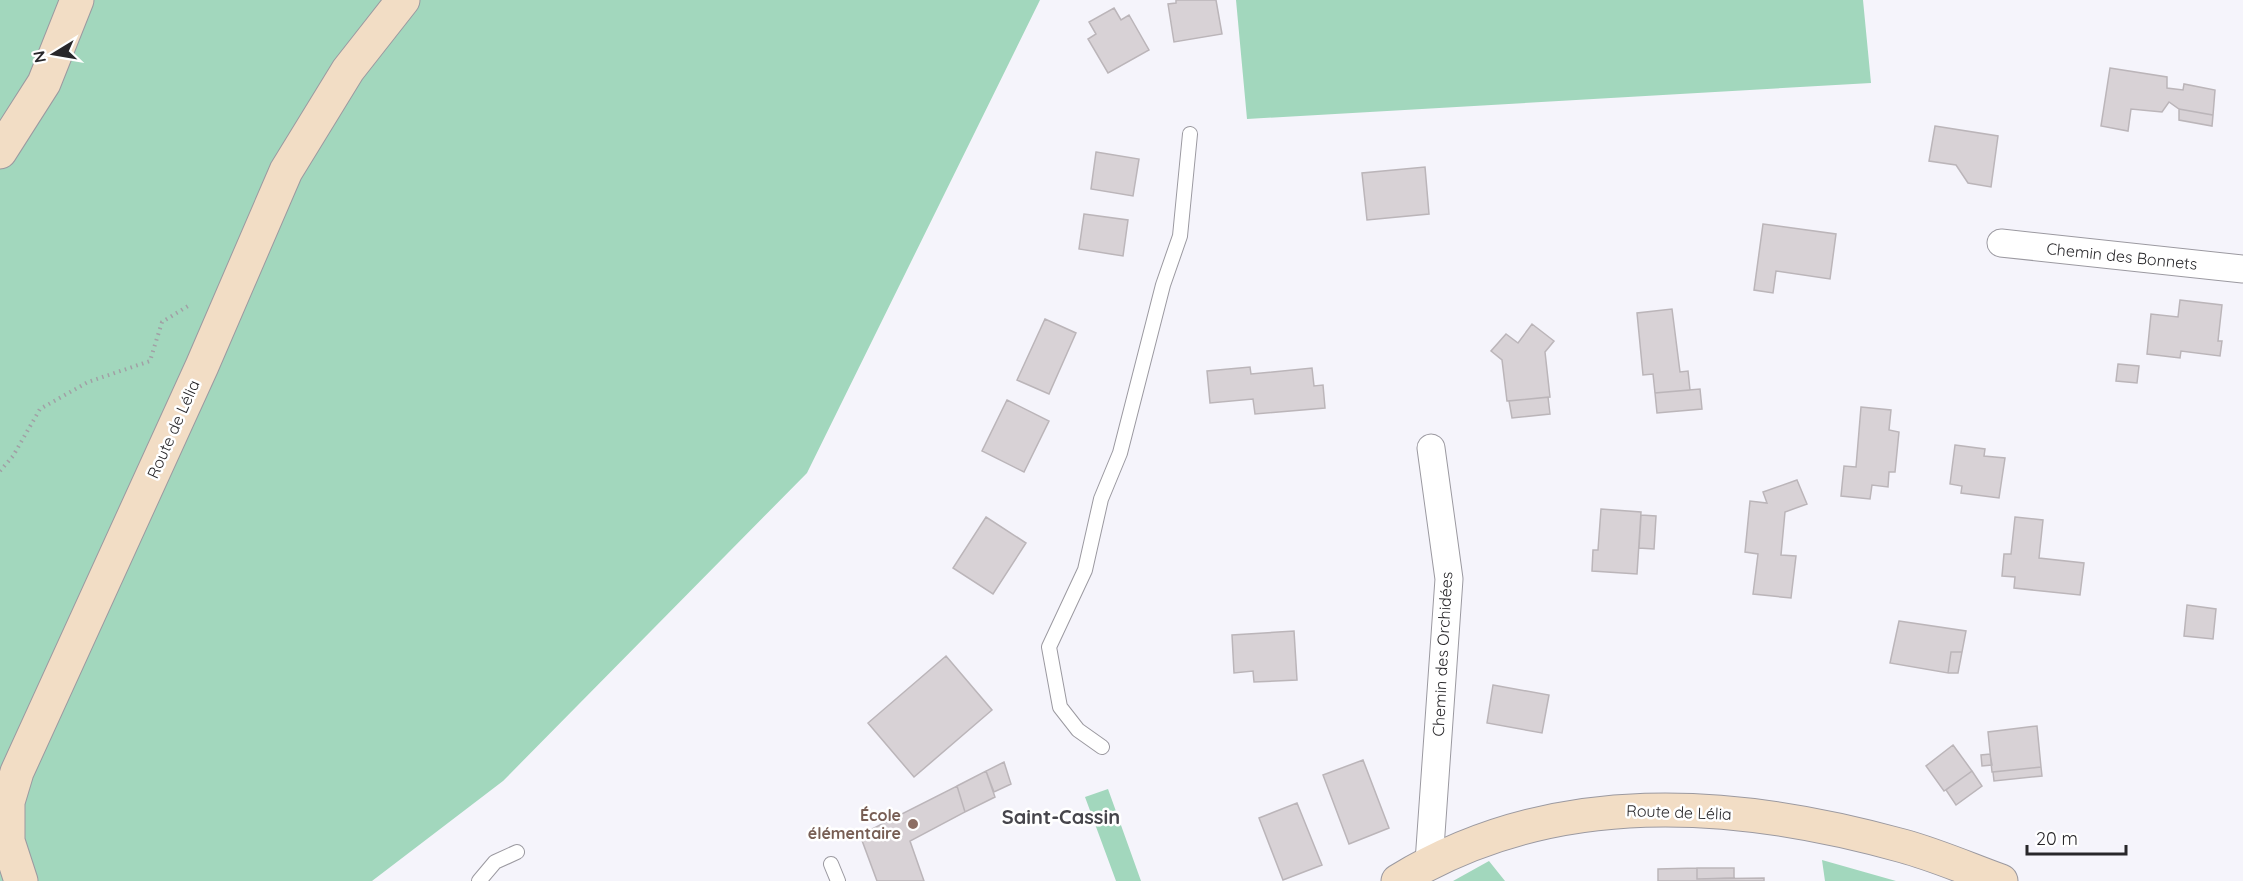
<svg xmlns="http://www.w3.org/2000/svg" width="2243" height="881" font-family="Quicksand,sans-serif">
<style>
.green{fill:#a2d7bd}
.building{fill:#d8d2d6;stroke:#bbb5b9;stroke-width:1.5}
.lines{fill:none;stroke-linecap:round;stroke-linejoin:round}
.lane-casing{stroke:#9b99a0;stroke-width:16}
.street-casing{stroke:#9b99a0;stroke-width:29}
.secondary-casing{stroke:#9b99a0;stroke-width:35}
.path{stroke:#a1a0a5;stroke-width:4;stroke-dasharray:1.5 4.5;stroke-linecap:butt}
.lane{stroke:#fff;stroke-width:14}
.street{stroke:#fff;stroke-width:27}
.secondary{stroke:#f2ddc5;stroke-width:33}
.education-dot{fill:#8d6e63;stroke:#fff;stroke-width:2}
.labels{text-anchor:middle;stroke-width:5;stroke-linejoin:round;paint-order:stroke}
.street-label{font-size:16px;fill:#28272a;stroke:#fff}
.education-label{font-size:16px;font-weight:bold;fill:#785e54;stroke:#fff;text-anchor:end}
.quarter-label{font-size:20px;font-weight:bold;fill:#46454b;stroke:#fff}
</style>
<rect width="100%" height="100%" fill="#f5f4fb"/>
<!-- green -->
<path class="green" d="M0 0H1040L807 473 503 781 372 881H0Z
M1236 0H1863L1871 83 1247 119Z
M1108 789 1141 881H1116L1085 797Z
M1822 860 1896 881H1825Z
M1489 861 1505 881H1453Z"/>
<!-- building -->
<path class="building" d="M1176 0H1216L1222 34 1174 42 1168 4 1176 3Z
M1114 8 1121 20 1129 15 1149 50 1108 73 1088 39 1096 34 1089 22Z
M2110 68 2167 77V88L2183 90 2184 84 2215 90 2213 115 2179 109 2169 102 2162 112 2131 109 2128 131 2101 126Z
M2179 109 2213 115 2212 126 2179 120Z
M1935 126 1998 136 1991 187 1968 183 1956 165 1929 161Z
M1096 152 1139 159 1133 196 1091 189Z
M1425 167 1429 214 1367 220 1362 173Z
M1084 214 1128 220 1123 256 1079 249Z
M1763 224 1836 234 1830 279 1776 271 1773 293 1754 290Z
M2180 300 2222 305 2218 341H2222L2220 356 2181 351 2180 358 2147 354 2151 314 2178 317Z
M1672 309 1680 372 1688 371 1690 390 1655 393 1653 374 1643 375 1637 313Z
M1045 319 1076 333 1049 394 1017 380Z
M1532 324 1554 341 1545 352 1550 397 1507 401 1502 360 1491 351 1506 334 1518 343Z
M2118 364 2139 366 2137 383 2116 381Z
M1250 367 1251 374 1312 368 1314 386 1323 385 1325 408 1255 414 1253 399 1210 403 1207 371Z
M1700 389 1702 409 1657 413 1655 393Z
M1548 397 1550 414 1512 418 1509 401Z
M1007 400 1049 421 1024 472 982 451Z
M1861 407 1891 410 1889 430 1899 432 1895 472H1889L1888 487 1872 485 1870 499 1841 496 1844 466 1856 467Z
M1955 445 1985 449 1984 456 2005 458 1999 498 1961 493 1962 486 1950 484Z
M1797 480 1807 504 1785 512 1781 555 1796 556 1791 598 1753 594 1758 554 1745 552 1750 501 1767 503 1763 492Z
M1601 509 1641 512 1637 574 1592 571 1593 550H1598Z
M1641 515 1656 516 1654 549 1639 548Z
M986 517 1026 543 993 594 953 568Z
M2015 517 2043 520 2039 558 2084 563 2080 595 2014 588 2015 577 2002 576 2004 554H2011Z
M2187 605 2216 609 2213 639 2184 636Z
M1899 621 1966 631 1962 652H1951L1948 673 1890 663Z
M1294 631 1297 680 1254 682 1253 671 1234 673 1232 635Z
M1951 652H1962L1958 673H1948Z
M946 656 992 710 914 777 868 723Z
M1493 685 1549 695 1542 733 1487 723Z
M2037 726 2041 767 1992 772 1988 732Z
M1953 745 1972 771 1944 791 1926 766Z
M1990 754 1992 765 1982 766 1981 755Z
M1363 760 1389 828 1349 844 1323 775Z
M1004 762 1011 784 994 792 986 771Z
M2041 767 2042 776 1994 781 1993 772Z
M986 771 995 797 965 812 957 786Z
M1972 771 1982 786 1956 805 1946 790Z
M957 786 965 812 910 841 924 881H877L860 835Z
M1297 803 1322 865 1283 880 1259 818Z
M1697 868H1734V878L1697 879Z
M1697 868V879L1764 878V881H1658V869Z"/>
<g class="lines">
<!-- lane casing -->
<g class="lane-casing">
<path id="lane" d="M1102 747 1078 730 1060 707 1049 647 1085 570 1101 499 1120 453 1163 285 1180 236 1190 134
M831 864 838 881
M479 881 495 862 517 852"/>
</g>
<!-- street casing -->
<g class="street-casing">
<path id="street" d="M2001 243 2243 269
M1429 862 1449 579 1431 448"/>
</g>
<!-- secondary casing -->
<g class="secondary-casing">
<path id="secondary" d="M0 152 44 83 77 0
M21 881 8 841V802L17 772 202 366 286 171 348 70 403 0
M1398 881C1553 786 1734 799 1903 846 1936 855 1968 869 2001 881"/>
</g>
<!-- path -->
<path class="path" d="M0 471 13 456 40 409 88 382 150 361 162 322 188 306 189 309"/>
<!-- lane -->
<use href="#lane" class="lane"/>
<!-- street -->
<use href="#street" class="street"/>
<!-- secondary -->
<use href="#secondary" class="secondary"/>
</g>
<!-- markers -->
<circle class="education-dot" cx="913" cy="824" r="6"/>
<g class="labels">
<!-- street labels -->
<g class="street-label">
<text transform="translate(2122 256) rotate(6)" y="6">Chemin des Bonnets</text>
<text transform="translate(173 429) rotate(-66)" y="6">Route de Lélia</text>
<text transform="translate(1442 654) rotate(-87)" y="6">Chemin des Orchidées</text>
<text transform="translate(1679 812) rotate(2)" y="6">Route de Lélia</text>
</g>
<!-- education labels -->
<g class="education-label">
<text x="901" y="821">École<tspan x="901" dy="18">élémentaire</tspan></text>
</g>
<!-- quarter labels -->
<g class="quarter-label">
<text x="1061" y="824">Saint-Cassin</text>
</g>
</g>
<!-- north arrow -->
<g transform="translate(54 54) rotate(259)" stroke="#ffffff" stroke-width="4.5" paint-order="stroke">
<path d="M0-4.5L10 22L0 15L-10 22Z" fill="#28272a"/>
<text y="-9" font-size="16" font-weight="bold" text-anchor="middle" fill="#28272a">N</text>
</g>
<!-- scale -->
<path d="M2027 845v9h99v-9" fill="none" stroke="#28272a" stroke-width="3"/>
<text x="2036" y="845" font-size="18" fill="#28272a" stroke="#ffffff" stroke-width="4.5" paint-order="stroke">20 m</text>
</svg>
